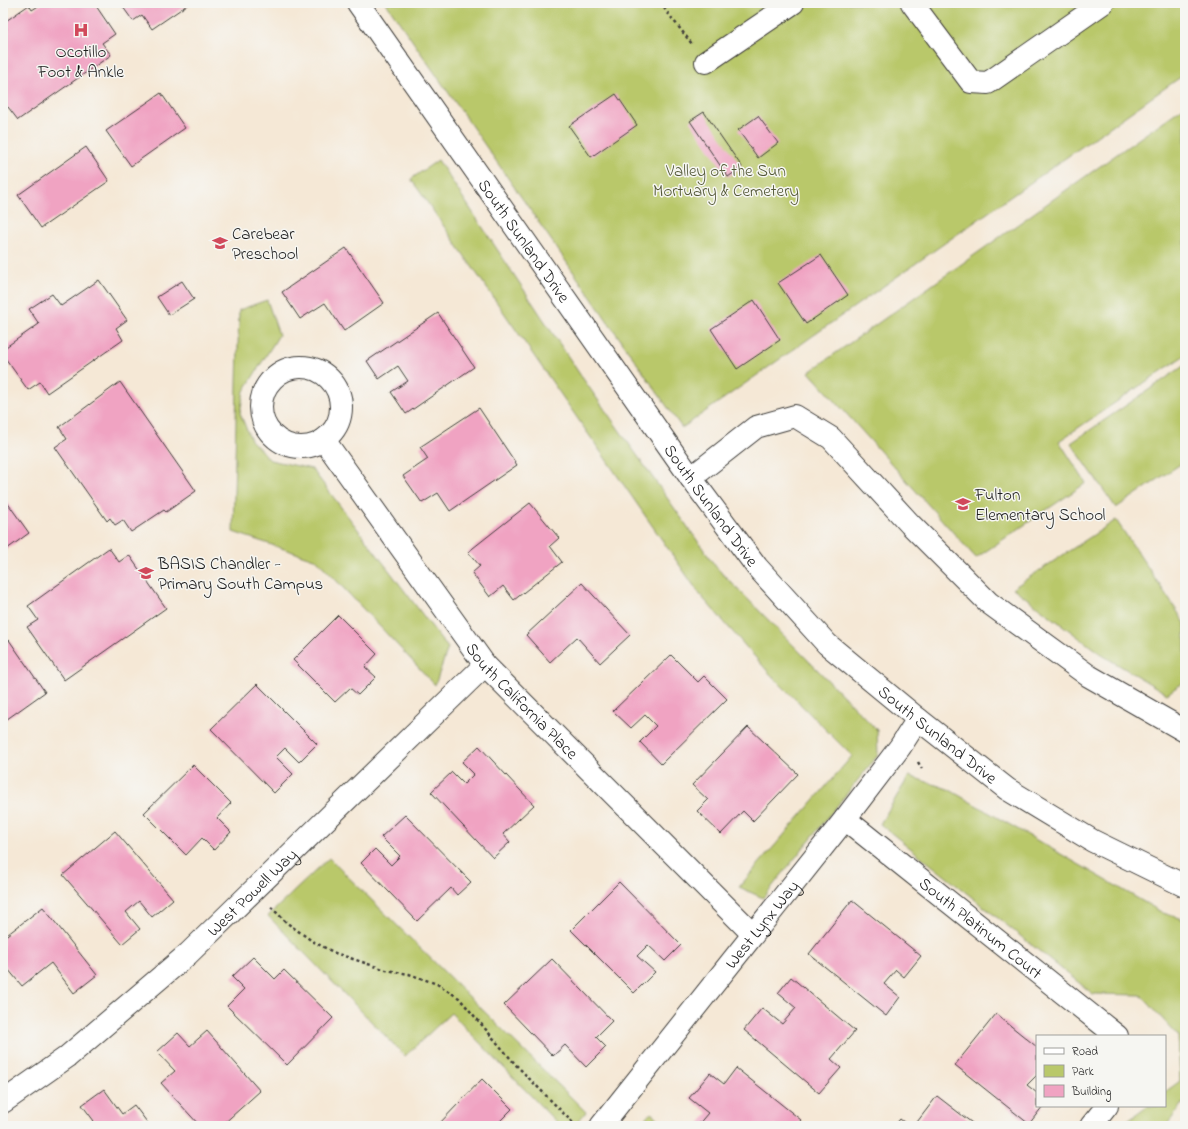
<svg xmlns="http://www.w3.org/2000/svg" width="1188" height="1129" font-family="'Indie Flower',sans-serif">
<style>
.green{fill:#b9c86a;stroke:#6a7243}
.building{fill:#f0a3c2}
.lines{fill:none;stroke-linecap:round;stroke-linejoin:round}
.minor-casing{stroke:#3d3b38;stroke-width:24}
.path{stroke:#3d3b38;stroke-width:2.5;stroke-dasharray:3 3;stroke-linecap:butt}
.minor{stroke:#fff;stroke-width:22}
.labels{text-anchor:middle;stroke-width:3;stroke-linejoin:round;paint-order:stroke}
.poi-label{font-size:17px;fill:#1c1c1c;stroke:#f6f6f2;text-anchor:start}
.park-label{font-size:17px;fill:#535837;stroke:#f6f6f2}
.street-label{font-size:17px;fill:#1c1c1c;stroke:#f6f6f2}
</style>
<rect width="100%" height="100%" fill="#f6f6f2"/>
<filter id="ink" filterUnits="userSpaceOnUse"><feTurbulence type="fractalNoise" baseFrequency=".025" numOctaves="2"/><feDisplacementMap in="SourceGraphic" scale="8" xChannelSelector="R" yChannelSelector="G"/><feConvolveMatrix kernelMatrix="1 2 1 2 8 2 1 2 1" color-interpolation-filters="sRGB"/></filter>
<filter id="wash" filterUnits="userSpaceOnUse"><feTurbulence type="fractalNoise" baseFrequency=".012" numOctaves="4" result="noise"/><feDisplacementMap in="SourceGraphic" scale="16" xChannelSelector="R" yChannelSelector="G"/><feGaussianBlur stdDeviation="0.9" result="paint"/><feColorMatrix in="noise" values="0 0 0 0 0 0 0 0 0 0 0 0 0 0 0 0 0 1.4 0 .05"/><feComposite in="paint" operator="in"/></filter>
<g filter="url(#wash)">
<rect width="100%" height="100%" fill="#f5e8d6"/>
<!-- green -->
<path class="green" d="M386 3H1185V74L682 428Z
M1185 106V355L1059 441 1086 483 976 558 809 372Z
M438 160 579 373 716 567 877 730 878 755 763 898 739 887 852 756 771 675 701 596 411 179Z
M267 300 279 335 244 391 240 413 251 440 270 460 312 469 448 648 435 685 317 560 233 532 239 310Z
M1185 365V461L1116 508 1071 443Z
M1116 520 1185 623V681L1167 694 1102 655 1013 588Z
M909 776 948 789 1163 913 1185 920V1101L1166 1126H1125V1122L1147 1106H1165V1092L1180 1081 1178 1036 1141 995 1093 994 880 824Z
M329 858 586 1112 574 1126H560L451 1013 405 1056 268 916Z
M651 1113 668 1126H640Z"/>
<g id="blocks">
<!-- building -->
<path class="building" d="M43 3H94L115 34 102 43 111 55 18 120 8 107 3 110V31L7 29 3 23 29 5 32 10Z
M120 3H190L152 29 142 15 133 21Z
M161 93 185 128 131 166 106 131Z
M616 94 637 125 591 157 569 126Z
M704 112 742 167 728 177 690 121Z
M758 116 778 143 758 158 738 130Z
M86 147 109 181 41 228 18 195Z
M346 248 384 303 344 331 325 303 300 319 282 292Z
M821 255 848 295 806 324 778 283Z
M99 280 127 320 116 328 123 340 47 393 40 382 28 390 3 355V349L39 324 29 309 52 294 61 306Z
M182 281 194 299 169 315 157 297Z
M754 300 780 340 737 369 711 329Z
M438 313 474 367 406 414 391 392 408 381 398 366 379 379 367 361Z
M120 382 196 491 166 512 164 510 131 532 123 520 115 525 110 518 107 521 55 447 67 439 59 427Z
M479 408 517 465 450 511 438 493 422 503 403 476 428 459 420 447Z
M4 498 29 533 3 552V499Z
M530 503 559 538 550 546 562 562 514 600 503 586 490 597 472 573 480 566 468 552Z
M109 548 119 562 129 555 166 608 64 680 27 627 38 620 28 606Z
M582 583 630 635 600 663 577 637 550 662 526 635Z
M338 615 377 654 365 667 376 677 358 695 350 688 335 702 293 660Z
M9 640 45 692 3 722V644Z
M671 655 698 682 704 676 727 699 661 764 640 742 656 726 645 715 631 728 613 711Z
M257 684 317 744 299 762 285 748 276 757 293 774 274 793 211 729Z
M748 727 798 774 753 821 743 811 721 834 697 811 708 800 692 785Z
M479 746 534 805 503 834 510 842 493 858 431 792 452 772 464 784 474 774 462 762Z
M193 765 231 803 217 818 231 832 214 850 202 838 186 855 144 813Z
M405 815 471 882 457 895 451 888 417 921 361 863 375 849 391 865 400 856 381 837Z
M115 831 173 899 152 917 139 901 126 912 140 929 122 944 63 875Z
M619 882 681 945 665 961 648 945 637 956 655 972 634 993 571 930Z
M852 900 921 956 904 977 896 970 884 984 900 997 886 1016 809 954Z
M43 907 97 975 74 993 51 963 22 986 3 963V938Z
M253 957 275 979 284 970 333 1018 287 1065 227 1006 244 989 232 977Z
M552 959 612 1021 596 1037 606 1047 586 1067 565 1045 553 1056 504 1005Z
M791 977 855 1031 831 1059 841 1068 819 1093 744 1030 762 1008 782 1024 796 1008 778 993Z
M996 1014 1037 1047V1075L1027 1085 1037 1093V1106H1043L1029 1124 955 1065Z
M207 1031 260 1091 221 1126H200L161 1083 175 1071 157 1052 178 1033 190 1046Z
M736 1068 801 1120 796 1126H697L708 1113 689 1098 710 1073 724 1084Z
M482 1079 512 1109 499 1122 503 1126H437Z
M104 1089 122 1114 134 1105 150 1126H88L94 1121 82 1105Z
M937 1096 976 1126H914Z
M900 1119 909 1126H894Z"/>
</g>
</g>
<g filter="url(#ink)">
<use href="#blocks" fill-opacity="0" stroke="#3d3b38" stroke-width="1"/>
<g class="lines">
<!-- minor casing -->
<g class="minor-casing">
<g id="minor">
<path id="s1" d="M358 3 691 478 757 567 827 644 918 719 1007 789 1093 841 1185 886"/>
<path d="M912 3 971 82 988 83 1103 3"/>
<path d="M706 62 793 3"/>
<circle cx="301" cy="407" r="40"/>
<path id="s2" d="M324 440 485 665 753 934"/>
<path d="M691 478 756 427 795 416 831 438 910 524 989 603 1089 676 1185 731"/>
<path id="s3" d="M845 819 1117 1036"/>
<path id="s4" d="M3 1102 67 1057 188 954 485 665"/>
<path id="s5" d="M601 1126 845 819 900 747 918 719"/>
<path d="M1091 1126 1107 1106"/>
</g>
</g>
<!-- path -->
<path class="path" d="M660 3 692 44
M918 762 922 769
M271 907 287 923 312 941 335 953 386 970 409 974 437 984 459 998 516 1065 576 1126"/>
<!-- minor -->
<use href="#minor" class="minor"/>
</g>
</g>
<!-- icons -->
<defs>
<g id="hospital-bare" transform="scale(1.2)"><path d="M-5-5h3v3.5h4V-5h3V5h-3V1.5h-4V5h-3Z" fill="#d1495b" stroke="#f6f6f2" stroke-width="2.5" paint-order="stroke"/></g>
<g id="school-bare" transform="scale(1.2)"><path d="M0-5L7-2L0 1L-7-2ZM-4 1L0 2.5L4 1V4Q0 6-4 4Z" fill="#d1495b" stroke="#f6f6f2" stroke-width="2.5" paint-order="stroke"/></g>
</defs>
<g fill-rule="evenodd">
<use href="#hospital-bare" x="81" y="30"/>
<use href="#school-bare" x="220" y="243"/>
<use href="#school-bare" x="963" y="504"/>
<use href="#school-bare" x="146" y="573"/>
</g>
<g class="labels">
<!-- poi labels -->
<g class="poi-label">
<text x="81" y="57" text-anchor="middle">Ocotillo<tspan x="81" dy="20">Foot &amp; Ankle</tspan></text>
<text x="232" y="239">Carebear<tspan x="232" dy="20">Preschool</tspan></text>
<text x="975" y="500">Fulton<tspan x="975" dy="20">Elementary School</tspan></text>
<text x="158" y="569">BASIS Chandler -<tspan x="158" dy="20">Primary South Campus</tspan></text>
</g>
<!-- park labels -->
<g class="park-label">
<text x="726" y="176">Valley of the Sun<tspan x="726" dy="20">Mortuary &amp; Cemetery</tspan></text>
</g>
<!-- street labels -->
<g class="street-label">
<text dy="6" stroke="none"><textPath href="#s1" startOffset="290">South Sunland Drive</textPath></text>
<text dy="6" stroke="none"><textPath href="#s1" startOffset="614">South Sunland Drive</textPath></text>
<text dy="6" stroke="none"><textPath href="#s2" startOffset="328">South California Place</textPath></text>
<text dy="6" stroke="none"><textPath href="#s1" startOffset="938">South Sunland Drive</textPath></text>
<text dy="6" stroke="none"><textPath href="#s4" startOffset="326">West Powell Way</textPath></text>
<text dy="6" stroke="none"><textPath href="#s5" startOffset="258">West Lynx Way</textPath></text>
<text dy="6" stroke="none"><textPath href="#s3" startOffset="174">South Platinum Court</textPath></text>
</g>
</g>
<!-- margin -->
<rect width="1188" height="1129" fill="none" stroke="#f6f6f2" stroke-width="16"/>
<!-- legend -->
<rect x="1036" y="1035" width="130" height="72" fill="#f6f6f2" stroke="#9f9f9c"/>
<rect x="1044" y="1048" width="20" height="6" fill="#ffffff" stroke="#9f9f9c"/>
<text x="1072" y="1055" font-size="12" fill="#1c1c1c">Road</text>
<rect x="1044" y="1065" width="20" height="12" fill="#b9c86a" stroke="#9f9f9c"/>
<text x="1072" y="1075" font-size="12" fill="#1c1c1c">Park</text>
<rect x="1044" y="1085" width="20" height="12" fill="#f0a3c2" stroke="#9f9f9c"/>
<text x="1072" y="1095" font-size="12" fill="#1c1c1c">Building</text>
</svg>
